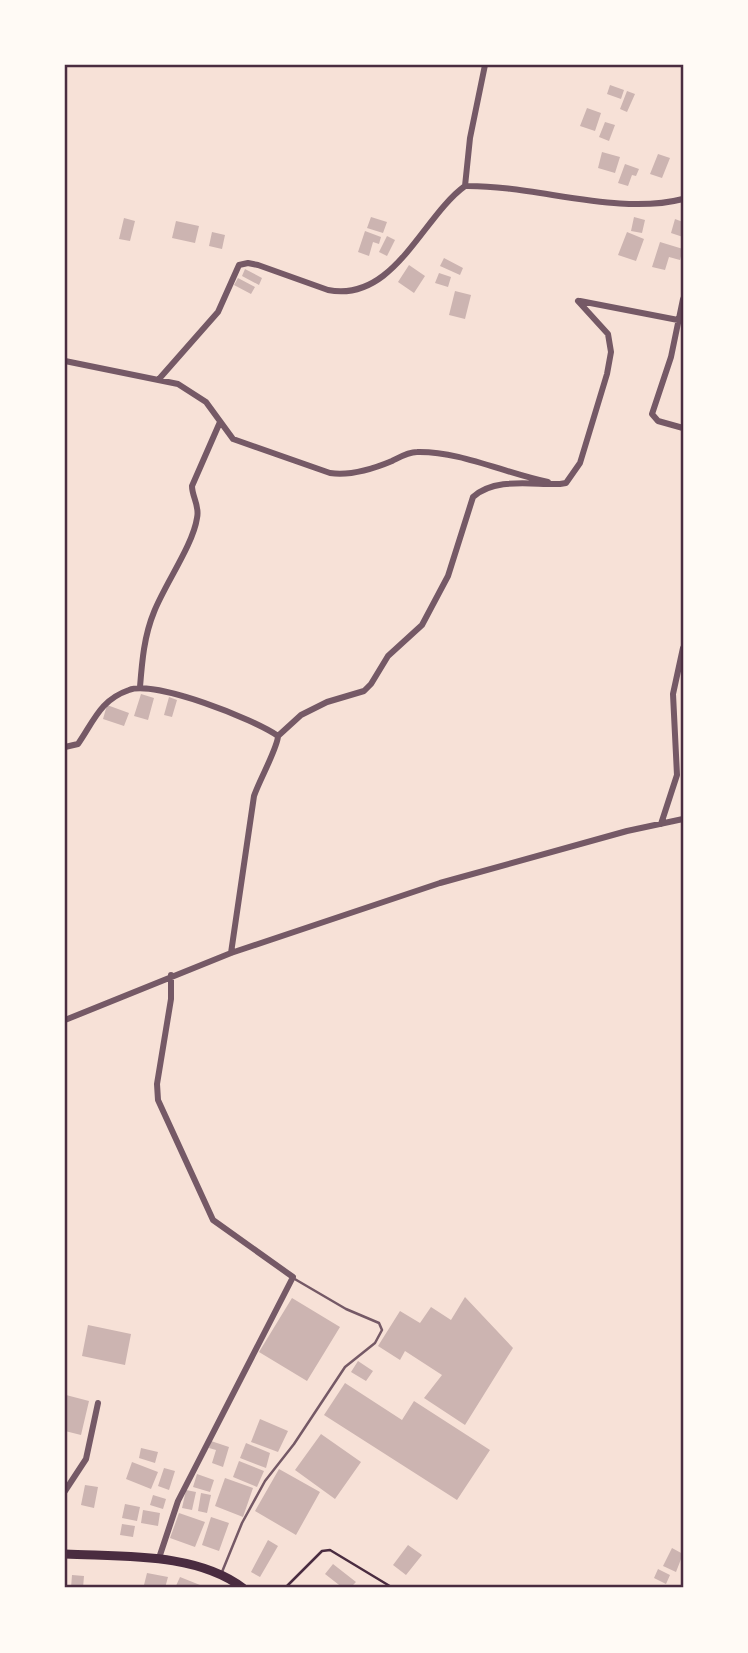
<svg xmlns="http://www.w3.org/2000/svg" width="748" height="1653" font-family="Montserrat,sans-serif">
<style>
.building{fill:#ccb4b1}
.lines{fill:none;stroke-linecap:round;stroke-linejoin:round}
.path{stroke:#4a2c40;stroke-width:2.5}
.service{stroke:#755966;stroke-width:2.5}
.minor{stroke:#755966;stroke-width:6}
.primary{stroke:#4a2c40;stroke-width:9}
.neatline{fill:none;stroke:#4a2c40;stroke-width:2.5}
</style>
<rect width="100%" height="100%" fill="#f7e1d7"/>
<!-- building -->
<path class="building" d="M610 85 624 90 621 99 607 94Z
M627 91 635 94 627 112 620 109Z
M587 108 601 113 595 131 580 126Z
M605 122 615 125 609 141 599 137Z
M602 152 620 157 615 173 598 168Z
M658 154 670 158 662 178 650 174Z
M625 164 639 169 636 176 632 175 628 186 618 183Z
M371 217 387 222 383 233 367 228Z
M634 217 645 220 642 233 631 231Z
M124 218 135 221 130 241 119 239Z
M675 219 683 222V237L671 233Z
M176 221 199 226 195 243 172 238Z
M365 231 381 237 379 244 373 242 369 256 358 252Z
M212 232 225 235 222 249 209 246Z
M627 232 644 239 636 261 618 255Z
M387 236 395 240 387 256 379 252Z
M660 242 683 249 680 260 669 257 665 270 652 267Z
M444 258 463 268 460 275 440 266Z
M409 265 425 276 414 293 398 282Z
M245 269 262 278 259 285 242 276Z
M439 273 451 277 448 287 435 283Z
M238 278 255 287 251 294 234 285Z
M455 291 471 295 465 319 449 315Z
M141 694 154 698 148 720 134 716Z
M169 697 177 700 172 717 164 715Z
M107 705 129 713 124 726 103 719Z
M465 1297 513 1348 465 1425 424 1398 442 1375 405 1351 400 1360 378 1346 400 1311 420 1323 431 1307 451 1320Z
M292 1298 340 1327 307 1381 259 1352Z
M88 1325 131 1334 125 1365 82 1356Z
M358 1361 373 1371 366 1381 351 1372Z
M345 1383 402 1420 414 1401 490 1450 457 1500 324 1415Z
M66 1395 89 1401 81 1435 65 1431Z
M260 1419 288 1431 278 1452 251 1442Z
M321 1434 361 1462 335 1499 295 1470Z
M211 1441 229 1447 223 1467 212 1463 216 1450 209 1448Z
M246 1443 270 1453 266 1468 240 1458Z
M141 1448 158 1452 155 1463 139 1458Z
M239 1461 264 1471 257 1487 233 1477Z
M132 1462 158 1472 151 1489 126 1479Z
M164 1468 175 1471 169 1490 158 1486Z
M279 1469 320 1492 296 1535 255 1511Z
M197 1474 214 1480 210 1492 193 1487Z
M225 1478 253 1488 243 1517 215 1506Z
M85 1485 98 1487 94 1508 81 1505Z
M186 1490 196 1492 192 1510 182 1508Z
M201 1493 211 1495 207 1513 198 1511Z
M153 1495 166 1499 163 1509 150 1505Z
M125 1504 140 1507 137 1521 122 1518Z
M143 1510 160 1513 158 1526 141 1523Z
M179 1513 205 1522 195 1547 170 1538Z
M211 1517 229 1523 219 1551 202 1545Z
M122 1524 135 1526 133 1537 120 1535Z
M268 1540 278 1546 260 1577 251 1572Z
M408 1545 422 1555 406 1575 393 1565Z
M672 1548 683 1554 676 1572 663 1566Z
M333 1564 356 1582 350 1588H343L325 1574Z
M658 1569 670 1575 666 1584 654 1578Z
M147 1573 168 1577 165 1588 144 1585Z
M72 1575 84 1576 83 1588H71Z
M180 1577 200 1585 198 1588H175Z"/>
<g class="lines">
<!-- path -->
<path class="path" d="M285 1588 322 1551 330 1550 393 1588"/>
<!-- service -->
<path class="service" d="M222 1572 242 1523 265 1481 294 1444 345 1367 375 1343 382 1330 379 1323 346 1309 293 1278"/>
<!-- minor -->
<path class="minor" d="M465 186 470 138 485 65
M683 299 671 357 652 414 658 421 683 428
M580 301 678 320
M65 361 178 384 206 402 233 439 330 473C350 476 373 469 392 461 400 457 408 452 417 452 460 451 504 473 548 482
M159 379 218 312 239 265 248 263 258 265 328 290C394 303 422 217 465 186 535 185 617 216 683 199
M140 687C142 662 144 636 154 612 165 584 193 545 197 518 200 506 192 497 192 486L220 422
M278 736 301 715 327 702 364 691 371 684 388 656 422 625 448 576 473 497C495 477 532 485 560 484L566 483 580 463 607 374 611 352 608 334 578 301
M65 747 78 744C94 721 100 700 129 690 155 680 254 719 278 736 278 747 259 781 254 796L231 953
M661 824 677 775 673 694 683 648
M65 1020 231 953 440 883 627 831 683 819
M65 1491 86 1459 98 1403
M159 1558 178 1501 293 1277 213 1220 158 1100 157 1084 171 999V975"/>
<!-- primary -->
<path class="primary" d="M65 1554C121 1557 196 1552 243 1588"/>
</g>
<!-- border -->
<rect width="748" height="1653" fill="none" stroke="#fffaf5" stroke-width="133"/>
<rect x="66" y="66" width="616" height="1520" class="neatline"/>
</svg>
